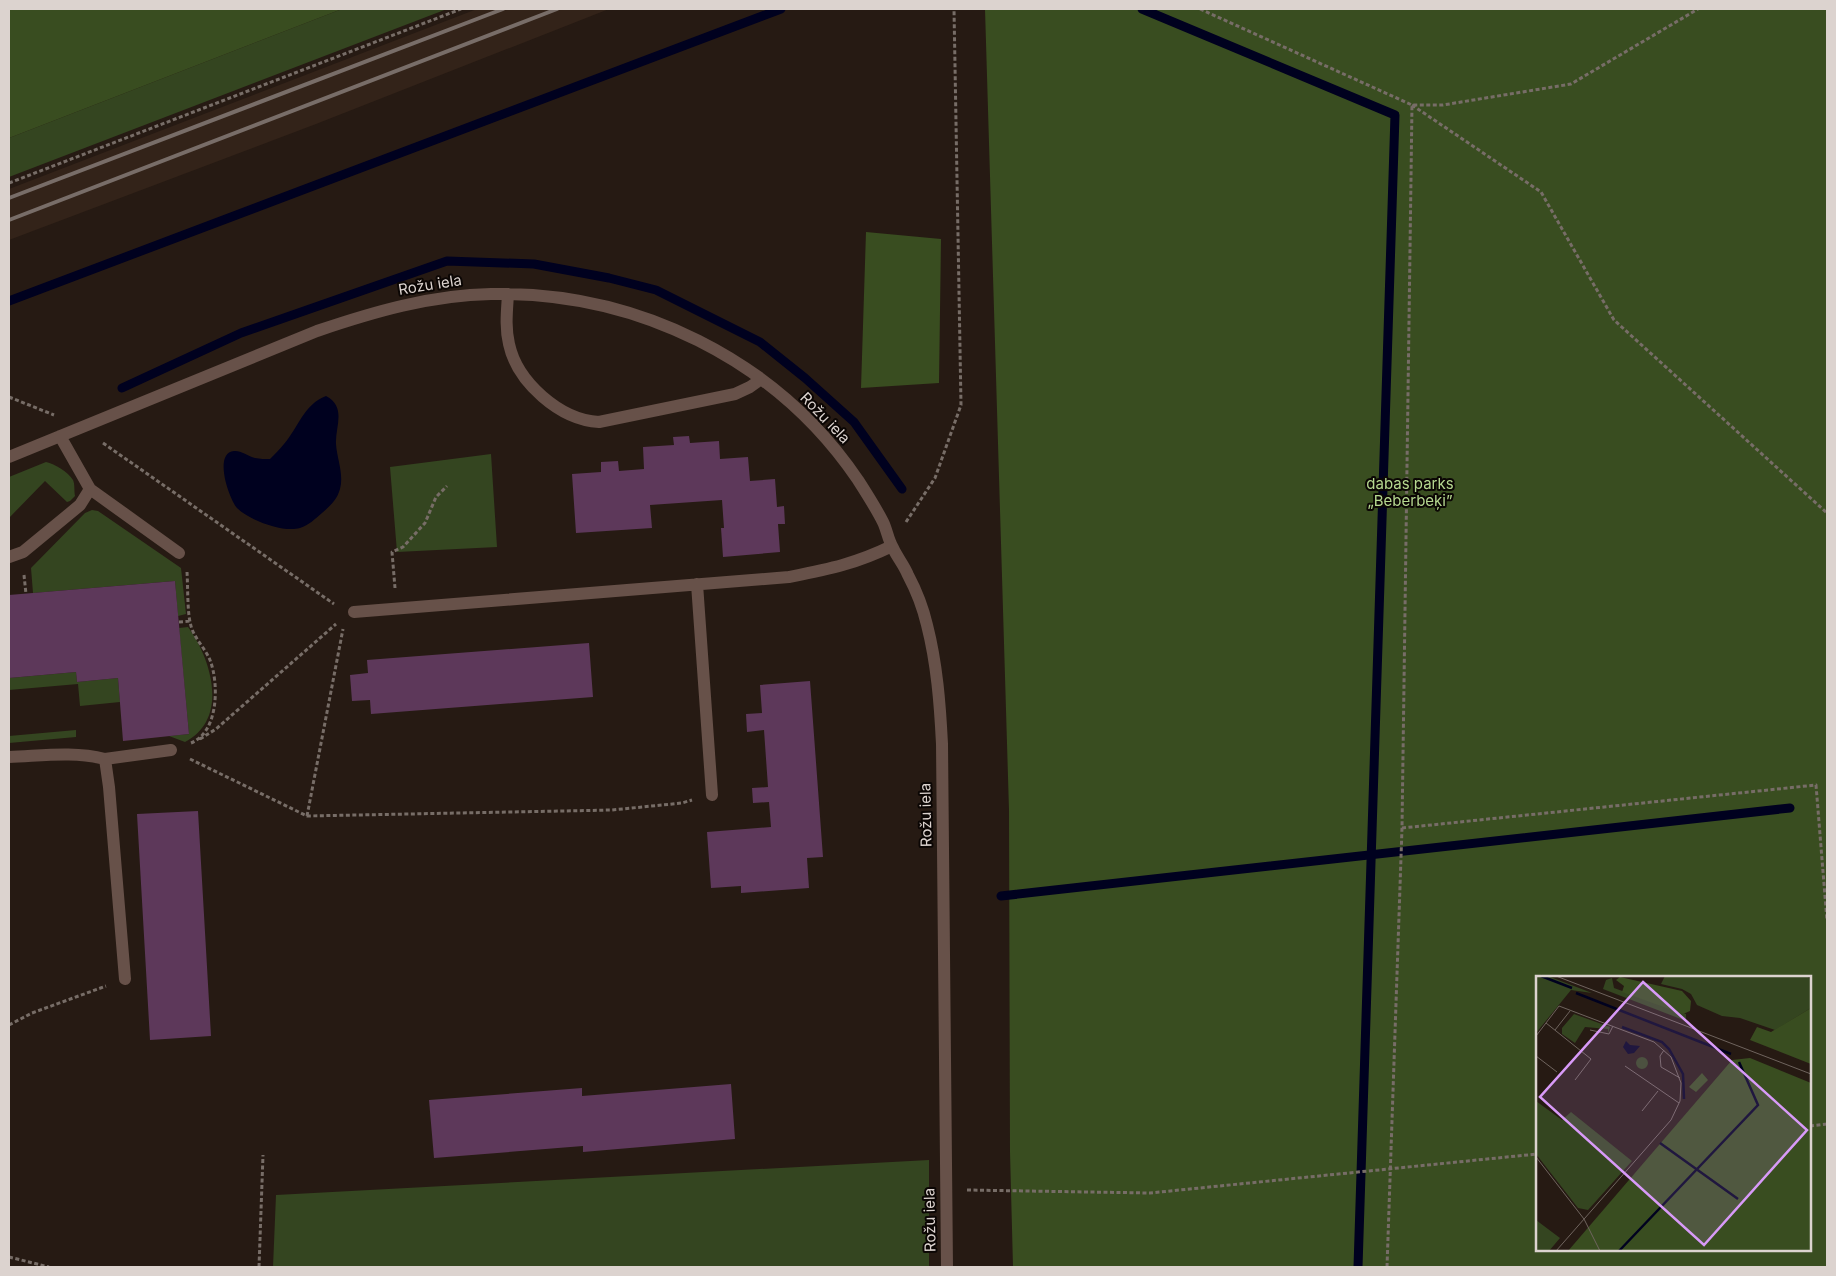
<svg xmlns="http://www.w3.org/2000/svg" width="1836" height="1276" font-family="Inter,sans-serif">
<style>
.built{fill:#332319}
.green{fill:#344520}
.forest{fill:#394d20;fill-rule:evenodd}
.water{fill:#00011f}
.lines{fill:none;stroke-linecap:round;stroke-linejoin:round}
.stream{stroke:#00011f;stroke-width:9}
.building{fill:#5d385a}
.path{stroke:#776d67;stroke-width:3;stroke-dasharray:4 2.5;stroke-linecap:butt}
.minor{stroke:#675149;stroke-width:12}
.rail{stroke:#786d68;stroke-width:4}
.labels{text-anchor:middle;stroke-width:4;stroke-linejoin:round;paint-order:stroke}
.street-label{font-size:15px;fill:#dcd3cf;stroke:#0b0604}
.park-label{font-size:15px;fill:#b6d890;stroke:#0b0604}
.inset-river{fill:none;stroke:#00011f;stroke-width:2.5}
.inset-road{fill:none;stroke:#6f645e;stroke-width:1}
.view{fill:#d89af8;fill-opacity:0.15;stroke:#d89af8;stroke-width:2.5}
.inset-edge{fill:none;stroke:#dcd3cf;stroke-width:2.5}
</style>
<rect width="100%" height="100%" fill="#261a13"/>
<!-- built -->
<path class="built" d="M477 9H609L316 124 9 240V189Z"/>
<!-- green -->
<path class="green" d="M342 9H447L9 177V138Z
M491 454 497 547 397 552 390 467Z
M46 462C55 464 68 472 73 480 75 484 74 491 75 496L70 501 67 502 45 481 9 518V477Z
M92 510 98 511 181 568 186 614 178 616 175 581 33 593 31 568 85 513Z
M188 627C211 658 230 719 185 742L169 736 189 734 179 628Z
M76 672 77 682 118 678 120 702 80 706 78 684 9 690V678Z
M76 730V737L9 743V736Z
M929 1160V1267H273L276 1195Z"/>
<!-- forest -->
<path class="forest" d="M9 9H342L9 138Z
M985 9H1827V1267H1013L1010 1152 1009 810ZM1537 977H1810V1250H1537Z
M866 232 941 239 939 383 861 388Z"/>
<!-- water -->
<path class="water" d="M326 396C347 407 335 427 336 444 337 459 344 474 340 489 337 500 330 506 322 513 315 519 309 525 300 528 283 533 249 520 237 508 229 499 213 453 234 451 240 450 248 456 255 458 260 459 265 459 270 459 275 454 280 449 284 444 298 428 304 404 326 396Z"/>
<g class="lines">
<!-- stream -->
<path class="stream" d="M1142 9 1395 115 1358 1267
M9 301 781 9
M122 388 241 333 447 261 534 264 609 278 656 290 760 342 805 378 854 422 902 489
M1001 896 1790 808"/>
</g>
<!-- building -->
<path class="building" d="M689 436 690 443 719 441 720 459 748 457 750 481 775 479 777 507 784 506 785 524H778L780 552 723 557 721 528H724L722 500 650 505 652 528 576 533 572 474 601 472V462L618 461 619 471 644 469 643 447 674 445 673 437Z
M175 581 189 734 123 741 118 678 77 682 76 672 9 678V595Z
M589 643 593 697 371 714 370 700 352 701 350 675 368 673 367 660Z
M810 681 823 857 807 858 809 888 741 893V886L711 888 707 832 771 827 769 802 753 803 752 788 768 787 764 730 747 732 746 714 762 713 760 685Z
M198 811 211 1036 150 1040 137 814Z
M731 1084 735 1139 583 1152V1146L434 1158 429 1100 582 1088V1096Z"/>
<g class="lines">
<!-- path -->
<path class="path" d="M1200 9 1412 105H1443L1571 84 1698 9
M1412 105 1541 192 1614 320 1827 513
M9 183 461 9
M9 397 54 415
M103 443 334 604
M906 522 935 478 961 405 954 9
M187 572C188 586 187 613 191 626 194 638 205 648 210 660 219 683 219 732 191 743
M24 575 26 594
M395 588 392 552 403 547 425 523 436 497 447 486
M179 622 191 621
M200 739 216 729 336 624
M190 759 307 816 612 810 682 803 692 800
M307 816 343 629
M1402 828 1816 785 1827 921
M9 1025 32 1013 106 986
M1810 1126 1827 1124
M967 1190 1150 1193 1537 1154
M9 1257 49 1267
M259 1267 263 1155
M1387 1267 1402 828 1412 105"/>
<!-- minor -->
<path class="minor" d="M508 294C507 311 505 327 509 344 517 382 560 420 599 422L735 394 750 387 761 379
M9 457 317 331C373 312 431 295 491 294 636 291 776 359 858 480 867 494 876 508 883 522 887 530 888 540 893 548 897 557 904 565 908 575 916 590 923 608 927 625 937 664 940 704 942 744L947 1267
M90 489 179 553
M9 557 23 552 80 505 90 489 60 436
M697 584 712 795
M354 612 789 577C829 569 855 564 892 546
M9 757C41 756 73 751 105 759L109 787 125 979
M105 759 171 750"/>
<!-- rail -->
<path class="rail" d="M9 198 503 9
M9 220 557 9"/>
</g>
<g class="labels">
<!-- street labels -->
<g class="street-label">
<text transform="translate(430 285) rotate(-9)" y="5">Rožu iela</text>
<text transform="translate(825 418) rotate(46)" y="5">Rožu iela</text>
<text transform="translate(926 815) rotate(-91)" y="5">Rožu iela</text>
<text transform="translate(930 1220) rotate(-91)" y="5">Rožu iela</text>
</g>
<!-- park labels -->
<g class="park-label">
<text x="1410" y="489">dabas parks<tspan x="1410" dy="17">„Beberbeķi”</tspan></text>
</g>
</g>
<!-- overview -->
<g transform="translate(1536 976)">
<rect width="275" height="275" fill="#261a13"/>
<path d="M0 0H12L56 17 35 14 0 57ZM129 0H270L275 3V32L239 54 204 42 186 40 161 29 155 18 146 13 125 8ZM76 2 78 12 150 38V45L67 13 70 4ZM38 38 74 51 72 57V53L49 51 39 67 26 58V52ZM100 87a6 6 0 1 1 12 0a6 6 0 1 1-12 0ZM0 125 26 144 35 136 96 185 52 234 42 232 0 178ZM0 244 24 262 13 275H0Z" fill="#344520"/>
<path d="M84 1 146 15 155 25 154 35 147 38 86 16 88 10 80 4ZM275 32V88L214 64 221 51 235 56ZM214 82 275 107V275H32L196 84ZM166 97 172 104 160 116 153 111Z" fill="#394d20"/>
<path d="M90 65 94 69 104 70 98 77 92 78 87 71Z" fill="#00011f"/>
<path class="inset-river" d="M5 0 36 12M40 17 195 78M86 51 126 66 133 73 147 98 148 123M124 167 202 223M83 275 222 129 203 86"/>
<path class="inset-road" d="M20 0 275 98M10 47 55 83 39 104M19 54 34 35M54 54 73 58 77 50M0 60 23 30 118 66 135 81 145 107 144 125 135 144 20 275M128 74 124 80 125 91 144 102M0 80 21 96M89 90 143 127M106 135 122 115M0 181 48 243 64 275"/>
<path class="view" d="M107 6 271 154 168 269 4 121Z"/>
<rect width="275" height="275" class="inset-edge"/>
</g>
<!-- border -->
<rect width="1836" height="1276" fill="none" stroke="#dcd3cf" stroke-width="20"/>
</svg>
